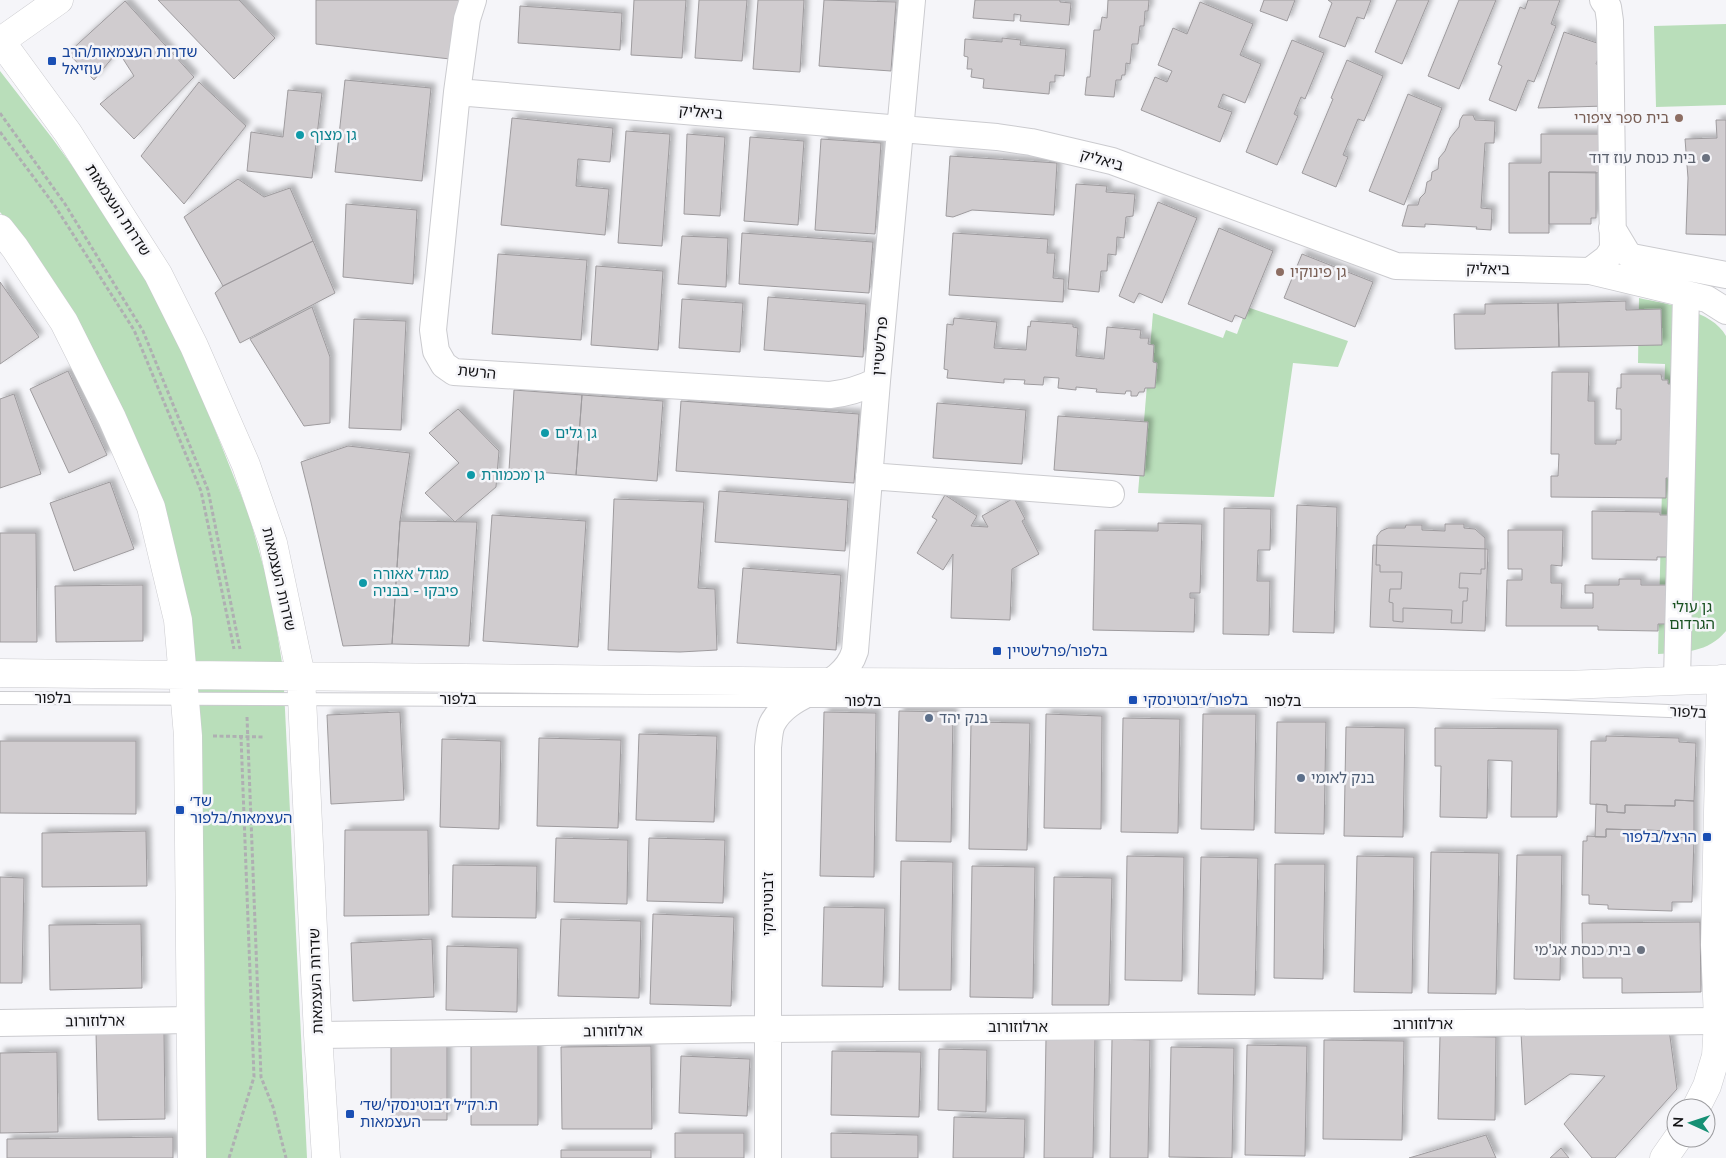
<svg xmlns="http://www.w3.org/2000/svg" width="1726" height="1158" font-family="Mulish,'Noto Sans Hebrew',sans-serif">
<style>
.green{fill:#b9deba}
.building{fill:#d0cccf;stroke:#9e9b9e;filter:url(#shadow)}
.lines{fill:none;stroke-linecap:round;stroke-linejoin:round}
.lane-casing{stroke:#cbcbcf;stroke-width:14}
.street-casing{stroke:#cbcbcf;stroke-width:28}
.secondary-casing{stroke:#cbcbcf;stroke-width:29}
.path{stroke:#afafb2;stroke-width:3;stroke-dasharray:4 2.5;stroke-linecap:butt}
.lane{stroke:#fff;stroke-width:12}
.street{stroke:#fff;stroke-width:26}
.secondary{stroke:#fff;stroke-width:28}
.transit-dot{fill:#1a4fb4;stroke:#f5f5f9;stroke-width:2}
.education-dot{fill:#8d6e63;stroke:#f5f5f9;stroke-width:2}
.culture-dot{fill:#0f9aa8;stroke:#f5f5f9;stroke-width:2}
.worship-dot{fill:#6b7280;stroke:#f5f5f9;stroke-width:2}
.service-dot{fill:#5c6f8a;stroke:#f5f5f9;stroke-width:2}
.labels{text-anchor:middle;stroke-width:5;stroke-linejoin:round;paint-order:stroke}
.transit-label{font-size:15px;fill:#164399;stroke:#f5f5f9;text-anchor:start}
.street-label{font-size:15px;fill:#131315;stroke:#f5f5f9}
.education-label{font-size:15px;fill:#785e54;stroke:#f5f5f9;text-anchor:end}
.culture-label{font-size:15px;fill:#0d838f;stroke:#f5f5f9;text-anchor:start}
.worship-label{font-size:15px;fill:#5b616d;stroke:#f5f5f9;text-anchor:end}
.park-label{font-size:15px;fill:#195121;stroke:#f5f5f9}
.service-label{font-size:15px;fill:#4e5e75;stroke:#f5f5f9;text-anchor:start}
</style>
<defs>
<filter id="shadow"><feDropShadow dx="4.5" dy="-4.5" stdDeviation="2.5" flood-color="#0004"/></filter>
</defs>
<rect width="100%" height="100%" fill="#f5f5f9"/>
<!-- green -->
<path class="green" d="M1726 24V105L1656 107 1654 26Z
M0 71 52 138 108 215 163 309 210 417 249 515 271 594 283 669 307 1158H205V1003L201 741 180 587 22 239 0 212Z
M1639 298C1666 304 1712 310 1726 336V631C1708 653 1684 652 1658 654L1665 364 1638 363Z
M1247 307 1348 341 1338 367 1293 363 1274 497 1138 493 1153 313 1223 338 1226 330 1237 334Z"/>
<!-- building -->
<path class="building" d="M158 0H239L275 38 234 79Z
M316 0H461L450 59 316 44Z
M634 0H686L682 58 631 55Z
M699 0H747L742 61 695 58Z
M758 0H804L800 72 753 69Z
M824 0 896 2 891 71 819 66Z
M975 0H1060V2L1071 3 1069 25 1020 21 1021 15 1014 14V21L973 18Z
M1108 0H1149L1148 11H1145L1144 26H1140L1138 44H1132L1130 64 1126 63 1125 75H1122L1121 80H1116L1114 97 1085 95 1087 77H1090L1094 30H1100L1102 17 1107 18Z
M1264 0H1295L1287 21 1260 11Z
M1328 0H1371L1364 19 1357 17 1345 47 1319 37 1332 3Z
M1397 0H1429L1402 64 1375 52Z
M1459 0H1496L1459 89 1428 76Z
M1528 0H1560L1551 24 1556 26 1534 82 1528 80 1516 111 1489 100 1502 66 1498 64 1520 7 1525 9Z
M125 1 194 77 134 139 100 104 134 76 118 51 94 80 68 53Z
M1200 2 1253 24 1240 55 1261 64 1245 103 1223 94 1218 107 1232 112 1220 142 1141 110 1155 77 1167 82 1172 71 1158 65 1173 28 1187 34Z
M520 6 622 13 620 50 518 43Z
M1564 32 1603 45 1596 64 1604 67 1605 106 1538 108Z
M1002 38 1021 40 1020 45 1066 49 1064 76 1055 75V82H1050L1049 94 983 88 984 79 971 77 972 69H967L968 57 964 56 965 39 1002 42Z
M1292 40 1324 53 1305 99 1301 97 1294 114 1298 116 1277 165 1246 152Z
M1347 60 1383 76 1364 121 1358 119 1343 155 1348 157 1336 187 1302 173 1333 99 1331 98Z
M345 80 431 88 422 181 335 172Z
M199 82 246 126 184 204 141 156Z
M288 90 322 93 312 178 247 171 251 132 283 137Z
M1408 94 1442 108 1404 205 1369 191Z
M1463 115H1473L1475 120 1495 121 1494 143H1485L1481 208 1492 209 1491 230 1476 229 1477 227 1425 224V227L1402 226 1408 205H1418L1420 198 1425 193 1427 182 1431 180 1432 172 1438 169 1439 158 1445 151 1450 138 1459 127 1460 120Z
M512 118 613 128 610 162 578 159 576 186 609 189 605 235 501 225Z
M1716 120H1726V235L1686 234 1688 178 1685 139 1717 138Z
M626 131 670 134 662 246 618 243Z
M687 134 725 137 720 216 684 214Z
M1541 134H1601V173L1549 172V233H1509V163H1541Z
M750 137 804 141 798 225 744 221Z
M821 139 881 143 875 234 815 230Z
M950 156 1057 163 1054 215 972 210 953 217 946 216Z
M1549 172H1596V218H1591V224H1549Z
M238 179 264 197 290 188 313 241 223 286 184 217Z
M1076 184 1107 186 1106 192 1135 194 1133 216 1126 217 1124 238 1117 237 1116 255 1108 254 1107 271H1101L1099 292 1068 289Z
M1158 202 1197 218 1162 303 1139 293 1134 303 1119 296Z
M346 204 417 210 413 284 343 277Z
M1219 228 1273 251 1245 319 1235 315 1232 322 1188 304Z
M742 233 873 242 869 293 739 284Z
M953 233 1048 239 1047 253H1055L1053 278 1064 279 1063 302 949 295Z
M682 236 728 238 726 287 678 284Z
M313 241 335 293 240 343 215 293 223 286Z
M498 254 587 260 581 340 492 334Z
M1302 254 1373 282 1355 327 1284 298Z
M596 266 663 271 658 350 591 345Z
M0 282 39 337 0 364Z
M768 297 866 304 863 357 764 350Z
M682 299 743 303 740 352 679 348Z
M1626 301V310L1661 309 1662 345 1559 347 1558 303Z
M1558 303 1559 347 1455 349 1454 314H1485V304Z
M312 307 330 357V423L304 426 250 339Z
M954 318 997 322 994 348 1026 350 1028 326 1030 327 1031 321 1073 324V327L1078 328 1076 356 1104 359 1107 327 1141 330 1140 338H1149L1148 344 1154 345 1153 362 1157 363 1155 388H1145L1144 392H1139L1137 396H1131V391H1126L1125 394 1096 392 1097 389 1076 387V390L1058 388 1059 378 1044 377 1043 385 1024 384 1025 380 1004 379V383L947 378 948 370 944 369 947 324 953 325Z
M354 319 406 321 401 430 349 428Z
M68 371 107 455 69 473 30 389Z
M1552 372H1589L1588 401H1595V444H1616V440H1621V409H1616L1617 388H1621V374H1661L1662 380H1668V384H1673L1672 478H1666V498L1551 497V476H1558L1559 454H1551Z
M514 390 582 395 576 475 509 470Z
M14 394 41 474 0 488V399Z
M582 395 663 401 657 481 576 475Z
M681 401 859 414 854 483 676 471Z
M937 403 1026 410 1022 464 933 458Z
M458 409 499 451 496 487 455 522 425 493 459 463 429 433Z
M1058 416 1148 422 1144 476 1054 470Z
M348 446 410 453 400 521 392 644 343 646 311 502 301 462Z
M110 482 134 549 74 571 50 503Z
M719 491 848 500 845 551 715 542Z
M945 495 977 516 971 526 988 527 982 516 1014 498 1025 519 1022 521 1039 554 1012 569 1010 620 951 618 953 554 943 570 917 553 937 520 932 517Z
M614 499 704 502 698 588 715 589 717 650 680 652 608 650Z
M1297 505 1337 507 1334 633 1293 632Z
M1224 508 1271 509 1270 550H1258L1257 581H1270L1269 635 1223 634Z
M1592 511 1660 512V515H1668L1667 557H1657V560L1592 559Z
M492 515 586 521 578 647 483 641Z
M400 521 477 522 469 646 392 644Z
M1158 523 1202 524 1200 593H1190V598H1195L1194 632 1093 630 1095 530 1158 531Z
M1445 524H1464V528L1475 529 1485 538V569H1481V574L1460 573 1459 588H1468L1467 601H1463L1462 623H1451L1452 610 1403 608V622L1393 621V603L1389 602 1390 589H1401L1402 572H1380V565H1376L1377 536 1381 531 1388 528H1405L1406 525H1422V530L1445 531Z
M1508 530H1563L1562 566 1551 565V583H1562L1561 608H1593V593H1585V585H1619V579H1641V585H1668V624H1658V631L1598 630V626H1506L1507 580H1522V569H1508Z
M0 533H36L37 642H0Z
M1373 545 1488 549 1485 631 1370 627Z
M743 568 841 575 836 650 737 643Z
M143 585V641L56 642 55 586Z
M899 711 953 712 951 842 896 841Z
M400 712 404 800 331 804 327 715Z
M824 712 876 713 874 877 820 876Z
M1046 714 1102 716 1101 829 1044 828Z
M1203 714H1256L1254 830 1201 829Z
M1123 718 1180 719 1178 833 1121 832Z
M971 722 1030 723 1027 850 969 849Z
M1277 722H1326L1324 834 1275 833Z
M1346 727 1405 728 1403 837 1344 836Z
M1435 728 1558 729 1557 817H1511L1512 761 1488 760 1487 818 1440 817 1441 766H1435Z
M639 734 717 736 714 822 636 820Z
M1606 736 1679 738V742L1696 743 1694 801 1675 800V806L1625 805V813L1607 812V805L1590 804 1591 741H1606Z
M539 738 621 740 618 828 537 826Z
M442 739 501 741 499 829 440 827Z
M0 741H136V814L0 813Z
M1675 800 1694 801V838L1674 837V831L1606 829V837H1595L1596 804 1607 805V812L1625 813V805L1675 806Z
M1606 829 1674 831V837L1694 838 1692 902H1672V911L1608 909V905L1589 904V895H1582L1583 841H1587V836L1606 837Z
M345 830H428L429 915 344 916Z
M146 831 147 886 42 887V833Z
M556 838 628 840 627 904 554 902Z
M649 838 725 840 723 903 647 901Z
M1431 852 1499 853 1496 994 1428 993Z
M1517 855H1562L1560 980 1514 979Z
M1127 856 1184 857 1182 981 1125 980Z
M1357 856 1414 857 1412 993 1354 992Z
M1201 857 1258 858 1255 995 1198 994Z
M901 861 953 862 951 990H899Z
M1275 864H1325L1323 979 1274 978Z
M453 865 537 866 536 918 452 917Z
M972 866 1035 867 1033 998 970 997Z
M0 877 24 878 22 983H0Z
M1054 877 1112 878 1109 1005H1052Z
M824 907 885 908 883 987 822 986Z
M653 914 734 917 731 1006 650 1004Z
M561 919 641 921 639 998 558 996Z
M1700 922 1701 992 1622 993V978H1583L1582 923Z
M141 924 142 988 50 990 49 925Z
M432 939 434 997 353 1001 351 943Z
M447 946 518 948 517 1012 446 1010Z
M1669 1029 1677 1089 1615 1158H1592L1564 1124 1605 1076 1570 1074 1525 1105 1521 1033Z
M164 1031 165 1119 98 1120 96 1032Z
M1440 1036 1496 1037 1495 1120 1438 1119Z
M1046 1038 1095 1039 1093 1158H1044Z
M1112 1039 1150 1040 1148 1158H1110Z
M1324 1040 1404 1041 1402 1140 1323 1139Z
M471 1042H538V1125H471Z
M1247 1045 1307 1046 1305 1156 1245 1155Z
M391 1046H447V1120H391Z
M651 1046 652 1129H562L561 1047Z
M1171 1047 1234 1048 1232 1158 1169 1157Z
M939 1049 987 1050 986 1112 938 1110Z
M832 1051 921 1052 919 1117 831 1115Z
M57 1052 58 1132 0 1133V1053Z
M681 1056 750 1059 747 1116 679 1113Z
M954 1117 1025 1119 1024 1158H953Z
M675 1133H744V1158H675Z
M831 1133 918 1135V1158H831Z
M1486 1135 1496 1158H1409Z
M173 1137V1158H7V1139Z
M1561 1148 1569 1158H1550Z
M561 1150H651V1158H561Z"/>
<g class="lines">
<!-- lane casing -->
<g class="lane-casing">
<path id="lane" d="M0 698 794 701H1414L1719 713"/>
</g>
<!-- street casing -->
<g class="street-casing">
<path id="street" d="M473 0 467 19 457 92 433 330 436 351 444 365 454 372 830 395C848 393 861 389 877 381
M457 92 997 137 1031 142 1112 161 1396 266 1590 271 1707 299 1726 311
M1612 228 1627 253 1632 257 1726 275
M1590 271 1607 258 1613 249 1610 21 1608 7 1603 0
M869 476 1111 494
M1677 680 1686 294
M0 1023 191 1020
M318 1035 768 1029 1718 1021
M768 1158V747C769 740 769 731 772 724 790 688 842 693 855 651L877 381 912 0"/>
</g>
<!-- secondary casing -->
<g class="secondary-casing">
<path id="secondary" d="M0 40 68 133 158 274 194 346 246 465 273 543 301 676 318 1035 326 1158
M1 41 59 0
M0 229 15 248 64 322 112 418 151 507 178 620 188 736 192 1158
M0 673 831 682 1566 685 1726 679
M1696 1108 1707 1086 1716 1056 1718 1021 1715 945 1721 679
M1664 1158 1678 1138"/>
</g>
<!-- path -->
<path class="path" d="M0 113 65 204 143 331 208 490 240 649
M0 132 55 206 134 330 201 491 234 649
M247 717 261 1077 273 1107 286 1158
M213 736 265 737
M229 1158 254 1077 241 737"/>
<!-- lane -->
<use href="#lane" class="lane"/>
<!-- street -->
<use href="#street" class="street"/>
<!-- secondary -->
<use href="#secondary" class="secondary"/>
</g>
<!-- markers -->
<g class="transit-dot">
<rect x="47" y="56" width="10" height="10" rx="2.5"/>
<rect x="992" y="646" width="10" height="10" rx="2.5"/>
<rect x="1128" y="695" width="10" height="10" rx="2.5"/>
<rect x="175" y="805" width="10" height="10" rx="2.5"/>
<rect x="1702" y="832" width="10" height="10" rx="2.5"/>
<rect x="345" y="1109" width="10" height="10" rx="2.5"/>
</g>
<g class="education-dot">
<circle cx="1679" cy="118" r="5"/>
<circle cx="1280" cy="272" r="5"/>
</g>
<g class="culture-dot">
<circle cx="300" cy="135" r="5"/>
<circle cx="545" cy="433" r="5"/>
<circle cx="471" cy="475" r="5"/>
<circle cx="363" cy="583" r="5"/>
</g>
<g class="worship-dot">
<circle cx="1706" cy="158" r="5"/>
<circle cx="1641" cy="950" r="5"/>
</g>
<g class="service-dot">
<circle cx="929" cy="718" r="5"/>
<circle cx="1301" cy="778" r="5"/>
</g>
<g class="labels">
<!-- transit labels -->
<g class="transit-label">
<text x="62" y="57">שדרות העצמאות/הרב<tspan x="62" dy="17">עוזיאל</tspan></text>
<text x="1007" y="656">בלפור/פרלשטיין</text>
<text x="1143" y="705">בלפור/ז׳בוטינסקי</text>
<text x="190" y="806">שד׳<tspan x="190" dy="17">העצמאות/בלפור</tspan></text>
<text x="1697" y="842" text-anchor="end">הרצל/בלפור</text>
<text x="360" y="1110">ת.רק״ל ז׳בוטינסקי/שד׳<tspan x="360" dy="17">העצמאות</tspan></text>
</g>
<!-- street labels -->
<g class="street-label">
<text transform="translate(701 112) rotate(5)" y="5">ביאליק</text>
<text transform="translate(1102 160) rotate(16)" y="5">ביאליק</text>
<text transform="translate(118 210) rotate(57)" y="5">שדרות העצמאות</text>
<text transform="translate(1488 269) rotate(1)" y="5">ביאליק</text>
<text transform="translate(880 346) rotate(-85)" y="5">פרלשטיין</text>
<text transform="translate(477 372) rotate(6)" y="5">הרשת</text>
<text transform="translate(279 579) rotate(77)" y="5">שדרות העצמאות</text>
<text x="53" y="703">בלפור</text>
<text x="458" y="704">בלפור</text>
<text x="863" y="706">בלפור</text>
<text x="1283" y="706">בלפור</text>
<text transform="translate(1688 712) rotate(3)" y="5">בלפור</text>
<text transform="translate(768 904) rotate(-90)" y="5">ז'בוטינסקי</text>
<text transform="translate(316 981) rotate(-92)" y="5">שדרות העצמאות</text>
<text transform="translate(95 1021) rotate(-1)" y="5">ארלוזורוב</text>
<text x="1423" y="1029">ארלוזורוב</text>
<text x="1018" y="1032">ארלוזורוב</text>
<text transform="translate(613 1031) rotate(-1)" y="5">ארלוזורוב</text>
</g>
<!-- education labels -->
<g class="education-label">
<text x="1669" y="123">בית ספר ציפורי</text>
<text x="1290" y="277" text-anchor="start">גן פינוקיו</text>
</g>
<!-- culture labels -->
<g class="culture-label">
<text x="310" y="140">גן מצוף</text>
<text x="555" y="438">גן גלים</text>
<text x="481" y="480">גן מכמורת</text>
<text x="373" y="579">מגדל אאורה<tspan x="373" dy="17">פיבקו - בבניה</tspan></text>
</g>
<!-- worship labels -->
<g class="worship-label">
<text x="1696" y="163">בית כנסת עוז דוד</text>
<text x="1631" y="955">בית כנסת אג'מי</text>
</g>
<!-- park labels -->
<g class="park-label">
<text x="1692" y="612">גן עולי<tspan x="1692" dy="17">הגרדום</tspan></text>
</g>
<!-- service labels -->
<g class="service-label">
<text x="939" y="723">בנק יהד</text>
<text x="1311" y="783">בנק לאומי</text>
</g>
</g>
<!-- north arrow -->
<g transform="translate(1691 1123) rotate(273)"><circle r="24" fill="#f5f5f9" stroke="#9b9b9e"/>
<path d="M0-4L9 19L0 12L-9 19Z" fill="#169074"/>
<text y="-8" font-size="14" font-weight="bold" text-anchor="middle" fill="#131315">N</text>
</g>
</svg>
